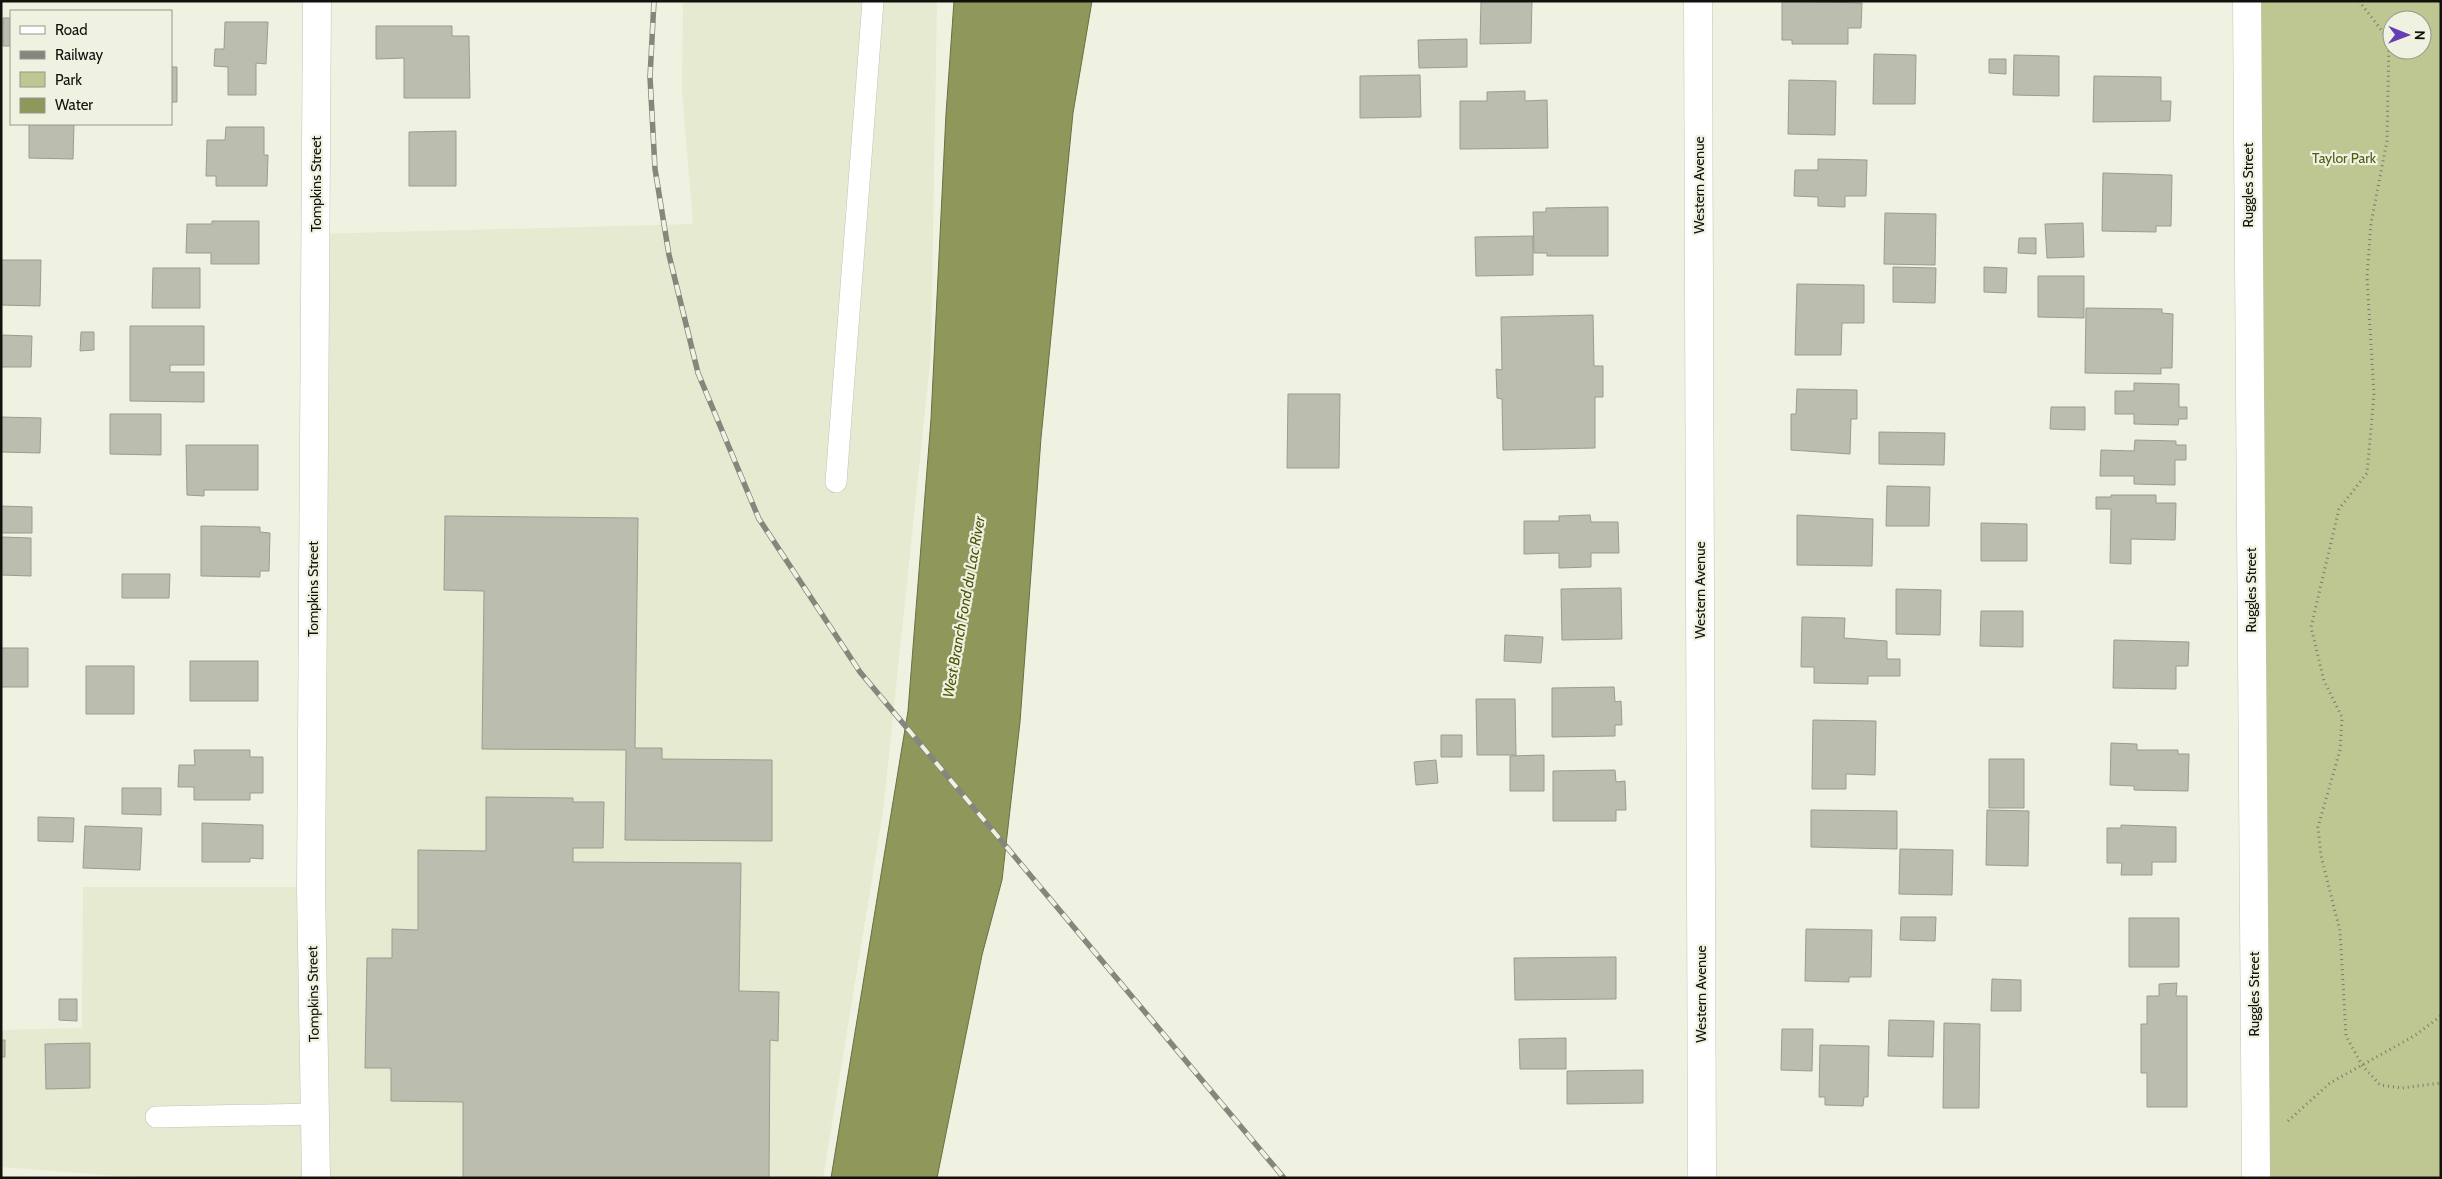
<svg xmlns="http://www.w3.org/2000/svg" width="2442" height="1179" font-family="Cabin,sans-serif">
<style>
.built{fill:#e6ead1}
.green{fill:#bec691;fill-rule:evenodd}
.water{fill:#8f975a;stroke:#696f43}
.building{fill:#bbbeae;stroke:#9a9d8d}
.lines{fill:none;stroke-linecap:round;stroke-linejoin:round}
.lane-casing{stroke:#c1c4b4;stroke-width:22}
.street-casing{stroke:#c1c4b4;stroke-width:29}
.secondary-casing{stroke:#c1c4b4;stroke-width:29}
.path{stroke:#7a7b70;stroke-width:3;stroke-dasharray:1 4;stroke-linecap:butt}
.lane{stroke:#fff;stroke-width:21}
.street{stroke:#fff;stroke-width:28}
.secondary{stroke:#fff;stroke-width:28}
.rail-casing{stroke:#85877c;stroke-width:5.5}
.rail{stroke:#eff2e1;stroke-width:4;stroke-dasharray:11;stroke-linecap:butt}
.labels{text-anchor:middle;stroke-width:4.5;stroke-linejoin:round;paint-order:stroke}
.park-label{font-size:14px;fill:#535a13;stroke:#eff2e1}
.street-label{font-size:14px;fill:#11120c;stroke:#eff2e1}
.water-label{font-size:15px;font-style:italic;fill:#4d5409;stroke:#eff2e1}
</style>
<rect width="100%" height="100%" fill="#eff2e1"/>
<!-- built -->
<path class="built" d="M683 1H937L931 353 883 812 823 1178H145L1 1167V1030L82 1028 83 887H311L316 234 693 224 682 92Z"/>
<!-- green -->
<path class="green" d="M2247 1H2441V1178H2256ZM2392 20H2422V50H2392Z"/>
<!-- water -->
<path class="water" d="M954 1H1092L1073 113 1041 438 1020 722 1002 880 982 955 937 1178H831L908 711 931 419 946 114Z"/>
<!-- building -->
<path class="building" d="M1481 1H1532L1531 43 1480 44Z
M1782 1 1862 3 1861 28H1848V44H1792V40H1782Z
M3 18H11V46H3Z
M225 22H268L266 64 256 63V95H228V67L214 66 215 49H224Z
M376 26H452V36H469L470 98H404V58L376 59Z
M1467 39V67L1419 68 1418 40Z
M1874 54 1916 55 1915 104H1873Z
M2014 55 2059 56V96L2013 95Z
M1989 59H2006V74L1989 73Z
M171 67H177V102H171Z
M1420 75 1421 117 1360 118V76Z
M2094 76 2161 77V101H2171L2170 121 2093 122Z
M1789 80 1836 81 1835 135 1788 134Z
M1525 91V101L1547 100 1548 148 1460 149V101H1487V92Z
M29 124H74L73 159 29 158Z
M226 127H264V155H268L267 186H216V176H206L207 140H225Z
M456 131V186H409V132Z
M1818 159 1867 160 1866 196H1845V207L1818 206V197L1794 196 1795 170H1818Z
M2103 173 2172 175 2171 226H2156V232L2102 231Z
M1608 207V256H1547V253H1534L1533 212H1546V208Z
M1885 213 1936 214 1935 265 1884 264Z
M212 221H259V264H211V253H186L187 224H212Z
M2083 223 2084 257 2047 258 2045 224Z
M1533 236V275L1476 276 1475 237Z
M2019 238H2036V254L2018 253Z
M1 260H41L40 306 1 305Z
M1893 267 1936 268 1935 303 1893 302Z
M1984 267 2007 268 2006 293 1984 292Z
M153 268H200V308H152Z
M2038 276H2084V318L2038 317Z
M1797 284 1864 285V323H1842L1841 355H1795Z
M2086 308 2162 309V313L2173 314 2172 368H2161V374L2085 373Z
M1593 315 1594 366H1603V397H1595V448L1503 450 1502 399 1497 398 1496 369 1502 370 1501 317Z
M130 326H204V365H170V372H204V402L130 401Z
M81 332H94V350L80 351Z
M1 335 32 336 31 367H1Z
M2134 383 2179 384V407H2187V419H2179L2178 425 2134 424V414H2115V391H2134Z
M1797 389 1857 390V419H1851L1850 454 1791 450V414H1796Z
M1288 394H1340L1339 468H1287Z
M2051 407H2085V430L2050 429Z
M110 414H161V455L110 454Z
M1 417 41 418 40 453 1 452Z
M1879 432 1945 433 1944 465 1879 464Z
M2135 440 2176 441V445H2186V460H2175V485L2134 484V476H2100L2101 450 2134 451Z
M186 445H258V490H204V496L187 495Z
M1887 486 1930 487 1929 526H1886Z
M2111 495H2156V503H2176L2175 540 2131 539V564L2110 563 2111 509H2096V497H2111Z
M1 506 32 507V533H1Z
M1590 515 1591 522H1618L1619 553H1591V567L1559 568V553L1524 554V521H1559V516Z
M1797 515 1873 519 1872 566 1797 565Z
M445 516 638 518 635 748H662V759L772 760V841L625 840 626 750 482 749 484 591 444 590Z
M1981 523 2027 524V561H1981Z
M201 526 260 527V532L270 533 269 571H260V577L201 576Z
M1 537 31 538V576L1 575Z
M122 574H170L169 598H122Z
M1621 588 1622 639 1562 640 1561 589Z
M1896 589 1941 590 1940 635 1896 634Z
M1981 611H2023V647L1980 646Z
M1802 617 1845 618 1844 638 1887 641V659H1900V676H1868V684L1814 683V667H1801Z
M1505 635 1543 637 1541 663 1504 661Z
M2114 640 2189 642 2188 666H2176V689L2113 688Z
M1 648H28V687H1Z
M190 661H258V701H190Z
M86 666H134V714H86Z
M1614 687 1615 702 1621 701 1622 725H1615V736L1552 737V688Z
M1476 699H1515L1516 755H1477Z
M1813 720 1876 721 1875 775 1846 774V789H1812Z
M1441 735H1462V757H1441Z
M2111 743 2137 744V750H2178V754H2189L2188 791 2134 790V786L2110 785Z
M194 750H250V757H263V793H250V800H194V787H178L179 765H195Z
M1544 755V791H1510V756Z
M1989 759H2024V808H1989Z
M1436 760 1438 783 1416 785 1414 762Z
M1615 770 1616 782 1625 781 1626 810H1616V821H1553V771Z
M122 788H161V815L122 814Z
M486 797 573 798V802H604L603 848H573V862L741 863 739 991 779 992 778 1041 770 1040 769 1178H463V1102L391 1101V1068H365L367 958H392V929L418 930V850L486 851Z
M1811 810 1897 811V849L1811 847Z
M1987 810 2029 811 2028 866 1986 865Z
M38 817 74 818 73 842 38 841Z
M202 823 263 825V859L250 858V862H202Z
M2121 825 2176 827V862H2152V875H2121L2122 863H2107V828H2121Z
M85 826 142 828 140 870 83 868Z
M1900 849 1953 850 1952 895 1899 894Z
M1901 917H1936L1935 941 1900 940Z
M2129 918H2179V967H2129Z
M1806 929 1872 930 1871 977H1849V982L1805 981Z
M1616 957V999L1515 1000 1514 958Z
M1992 979 2021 980V1011H1991Z
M2177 983 2176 996H2187V1107H2147V1073H2141V1024H2147V996H2159V984Z
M59 999H77V1021L59 1020Z
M1889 1020 1934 1021 1933 1057 1888 1056Z
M1944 1023 1980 1024 1979 1108H1943Z
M1782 1029H1813L1812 1071 1781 1070Z
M1566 1038V1069H1520L1519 1039Z
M1 1040H5V1057H1Z
M90 1043V1088L46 1089 45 1044Z
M1820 1045 1869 1046 1868 1097H1864L1863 1106 1825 1105V1097H1819Z
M1643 1070V1103L1567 1104V1071Z"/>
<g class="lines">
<!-- lane casing -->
<g class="lane-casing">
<path id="lane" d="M836 482 873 1
M156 1117 315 1114"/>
</g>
<!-- street casing -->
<g class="street-casing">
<path id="street" d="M2247 1 2256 1178
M316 1177 311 887 317 1"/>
</g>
<!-- secondary casing -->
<g class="secondary-casing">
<path id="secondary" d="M1698 1 1702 1178"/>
</g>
<!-- path -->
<path class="path" d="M2359 1 2389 40 2387 141 2371 223 2367 277 2374 395 2367 473 2339 509 2311 627 2324 681 2342 717 2340 750 2318 827 2321 856 2340 931 2346 1036 2362 1065 2380 1085 2402 1088 2441 1083
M2439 1 2441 4
M2288 1121 2330 1083 2414 1036 2441 1016"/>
<!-- lane -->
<use href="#lane" class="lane"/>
<!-- street -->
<use href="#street" class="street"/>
<!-- secondary -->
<use href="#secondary" class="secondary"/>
<!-- rail casing -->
<g class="rail-casing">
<path id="rail" d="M654 1 650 77 655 169 669 255 698 373 759 519 860 672 1284 1178"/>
</g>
<!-- rail -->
<use href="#rail" class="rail"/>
</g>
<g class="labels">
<!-- park labels -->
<g class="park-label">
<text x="2344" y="163">Taylor Park</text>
</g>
<!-- street labels -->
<g class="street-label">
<text transform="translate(316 184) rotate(-90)" y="5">Tompkins Street</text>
<text transform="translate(1699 185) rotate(-90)" y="5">Western Avenue</text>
<text transform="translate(2248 185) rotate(-90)" y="5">Ruggles Street</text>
<text transform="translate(313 589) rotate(-90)" y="5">Tompkins Street</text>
<text transform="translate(1700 590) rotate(-90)" y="5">Western Avenue</text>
<text transform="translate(2251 590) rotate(-90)" y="5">Ruggles Street</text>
<text transform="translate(313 994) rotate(-91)" y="5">Tompkins Street</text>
<text transform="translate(1701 994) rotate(-90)" y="5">Western Avenue</text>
<text transform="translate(2254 994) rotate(-90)" y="5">Ruggles Street</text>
</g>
<!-- water labels -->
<g class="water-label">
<text transform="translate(964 607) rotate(-80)" y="5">West Branch Fond du Lac River</text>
</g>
</g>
<!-- border -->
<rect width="2442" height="1179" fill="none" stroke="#11120c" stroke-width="5"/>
<!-- legend -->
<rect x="10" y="10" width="162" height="115" fill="#eff2e1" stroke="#96988c"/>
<rect x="20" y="26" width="25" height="8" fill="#ffffff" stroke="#96988c"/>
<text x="55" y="35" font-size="15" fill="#11120c">Road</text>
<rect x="20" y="51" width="25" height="8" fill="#85877c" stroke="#96988c"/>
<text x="55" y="60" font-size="15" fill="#11120c">Railway</text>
<rect x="20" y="72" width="25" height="15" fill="#bec691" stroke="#96988c"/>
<text x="55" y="85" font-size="15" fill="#11120c">Park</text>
<rect x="20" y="98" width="25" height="15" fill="#8f975a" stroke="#96988c"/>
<text x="55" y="110" font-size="15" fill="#11120c">Water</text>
<!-- north arrow -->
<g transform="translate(2407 35) rotate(91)"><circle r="24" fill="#eff2e1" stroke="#96988c"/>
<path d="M0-4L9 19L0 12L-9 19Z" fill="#673db5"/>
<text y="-8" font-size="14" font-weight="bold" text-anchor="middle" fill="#11120c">N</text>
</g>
</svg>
